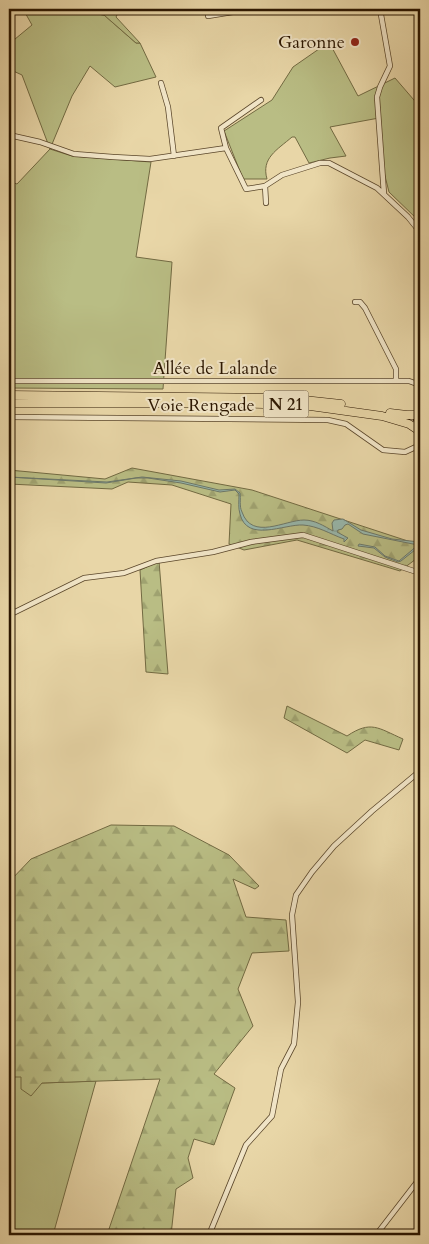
<svg xmlns="http://www.w3.org/2000/svg" width="429" height="1244" font-family="Cardo,serif">
<style>
.grass{fill:#b9bd84;stroke:#726a42}
.forest{fill:url(#forest-firs);stroke:#726a42}
.water{fill:url(#water-ripples);stroke:#6c7768}
.lines{fill:none;stroke-linecap:round;stroke-linejoin:round}
.minor-casing{stroke:#5a462a;stroke-width:6}
.primary-casing{stroke:#2b1600;stroke-width:9}
.trunk-casing{stroke:#2b1600;stroke-width:9}
.minor{stroke:#f0e4c6;stroke-width:4.5}
.primary{stroke:#e8d6a7;stroke-width:7}
.trunk{stroke:#e8d6a7;stroke-width:8}
.poi-dot{fill:#8f2418;stroke:#f0e4c6;stroke-width:2}
.labels{text-anchor:middle;stroke-width:4;stroke-linejoin:round;paint-order:stroke}
.shield{fill:#f0e4c6;stroke:#66543b;stroke-width:1}
.shield-label{font-size:16px;font-weight:bold;fill:#2b1600}
.poi-label{font-size:18px;fill:#2b1600;stroke:#f0e4c6;text-anchor:end}
.street-label{font-size:18px;fill:#2b1600;stroke:#f0e4c6}
</style>
<defs>
<pattern id="forest-firs" width="22" height="20" patternUnits="userSpaceOnUse" patternTransform="scale(1.25)"><rect width="22" height="20" fill="#b9bd84"/><path d="M5 1l3.5 6h-7zM16 11l3.5 6h-7z" fill="#9fa270"/></pattern>
<pattern id="water-ripples" width="26" height="14" patternUnits="userSpaceOnUse" patternTransform="scale(1.25)"><rect width="26" height="14" fill="#98b8ad"/><path d="M2 4q2-2 4 0t4 0M15 11q2-2 4 0t4 0" fill="none" stroke="#839d93"/></pattern>
</defs>
<rect width="100%" height="100%" fill="#e8d6a7"/>
<filter id="stains"><feTurbulence type="fractalNoise" baseFrequency=".004" numOctaves="4"/><feColorMatrix values="0 0 0 0 .2 0 0 0 0 .09 0 0 0 0 .02 0 0 0 .5 -.17"/></filter>
<radialGradient id="worn" r=".72"><stop offset=".6" stop-color="#630" stop-opacity="0"/><stop offset="1" stop-color="#630" stop-opacity=".3"/></radialGradient>
<!-- grass -->
<path class="grass" d="M23 9H86L84 12 104 15 136 43H140L156 77 115 87 90 66 72 96 50 149 72 156 151 162 136 257 172 262 163 389 9 388V181L17 184 50 149 22 75 9 69V44L32 25Z
M329 42 358 96 395 78 420 107V219L418 220 389 192 384 172 379 118 330 127 346 156 330 158 309 163 295 137H292C277 150 261 158 267 179H243L224 131 272 100 293 67Z
M21 1076 42 1083 96 1081 53 1235H9V1077Z"/>
<!-- forest -->
<path class="forest" d="M86 9H120L116 17 140 43H136L104 15 83 12Z
M132 468 252 490 420 545V556L400 571 297 540 244 550 229 544 231 504 172 485 128 482 112 489 9 484V470L105 479Z
M159 561 168 674 146 672 140 570Z
M287 706 347 736C371 720 378 728 403 739L399 750 365 740 347 753 284 718Z
M111 825 174 826 229 855 259 886 255 889 233 879 246 917 286 920 289 951 252 953 238 989 253 1026 214 1074 235 1088 214 1145 194 1139 188 1158 193 1178 176 1189 171 1235H104L109 1229 160 1079 42 1083 31 1096 21 1089V1077H9V882L31 859Z"/>
<!-- water -->
<path class="water" d="M9 477 107 482 142 477 181 481 219 490 235 489 240 493C241 499 239 506 242 512 252 541 285 520 304 520 315 520 324 526 333 531L332 523 334 520 343 519 361 530 392 539 420 542V546L401 561 398 562 385 557 374 548 358 546 359 544 375 547 385 556 399 561 418 545 363 534 348 524 345 525 342 529 338 530 337 532 348 538 344 542V539C330 534 318 526 303 525 284 524 247 543 240 514 238 508 239 501 239 494L235 490 220 492 181 483 148 478H136L106 483Z"/>
<g class="lines">
<!-- minor casing -->
<g class="minor-casing">
<path id="minor" d="M380 9 390 66 380 87 377 97 384 194
M208 16 251 9
M161 83 168 107 174 156
M261 100 221 128 226 148 246 189 265 186 282 175 320 163H329L377 188 408 217 420 232
M9 135 40 142 74 154 113 157 150 159 226 148
M265 186 266 203
M355 302H360L365 308 396 369V381
M9 381H409L420 385
M9 417 328 420 346 424 383 450 405 452 420 445
M9 615 84 578 124 573 156 561 213 552 251 542 303 535 420 573
M209 1235 246 1145 272 1116 281 1069 294 1044 298 1002 292 915 296 895 312 872 334 846 372 811 420 771
M376 1235 420 1178"/>
</g>
<!-- primary casing -->
<g class="primary-casing">
<path id="primary" d="M420 413 417 422 420 436"/>
</g>
<!-- trunk casing -->
<g class="trunk-casing">
<path id="trunk" d="M9 395 285 398 341 404
M9 403H228L303 405 382 416 409 424 418 430
M390 413 407 415H420"/>
</g>
<!-- minor -->
<use href="#minor" class="minor"/>
<!-- primary -->
<use href="#primary" class="primary"/>
<!-- trunk -->
<use href="#trunk" class="trunk"/>
</g>
<!-- markers -->
<circle class="poi-dot" cx="355" cy="42" r="5"/>
<g class="labels">
<!-- shield labels -->
<rect class="shield" x="263.5" y="390.5" width="45" height="27" rx="4"/>
<g class="shield-label">
<text x="286" y="410">N 21</text>
</g>
<!-- poi labels -->
<g class="poi-label">
<text x="345" y="48">Garonne</text>
</g>
<!-- street labels -->
<g class="street-label">
<text x="215" y="374">Allée de Lalande</text>
<text x="201" y="411">Voie Rengade</text>
</g>
</g>
<!-- margin -->
<rect width="429" height="1244" fill="none" stroke="#e8d6a7" stroke-width="30"/>
<rect x="10" y="10" width="409" height="1224" fill="none" stroke="#2b1600" stroke-width="2.5"/>
<rect x="15" y="15" width="399" height="1214" fill="none" stroke="#2b1600"/>
<rect width="100%" height="100%" filter="url(#stains)"/>
<rect width="100%" height="100%" fill="url(#worn)"/>
</svg>
